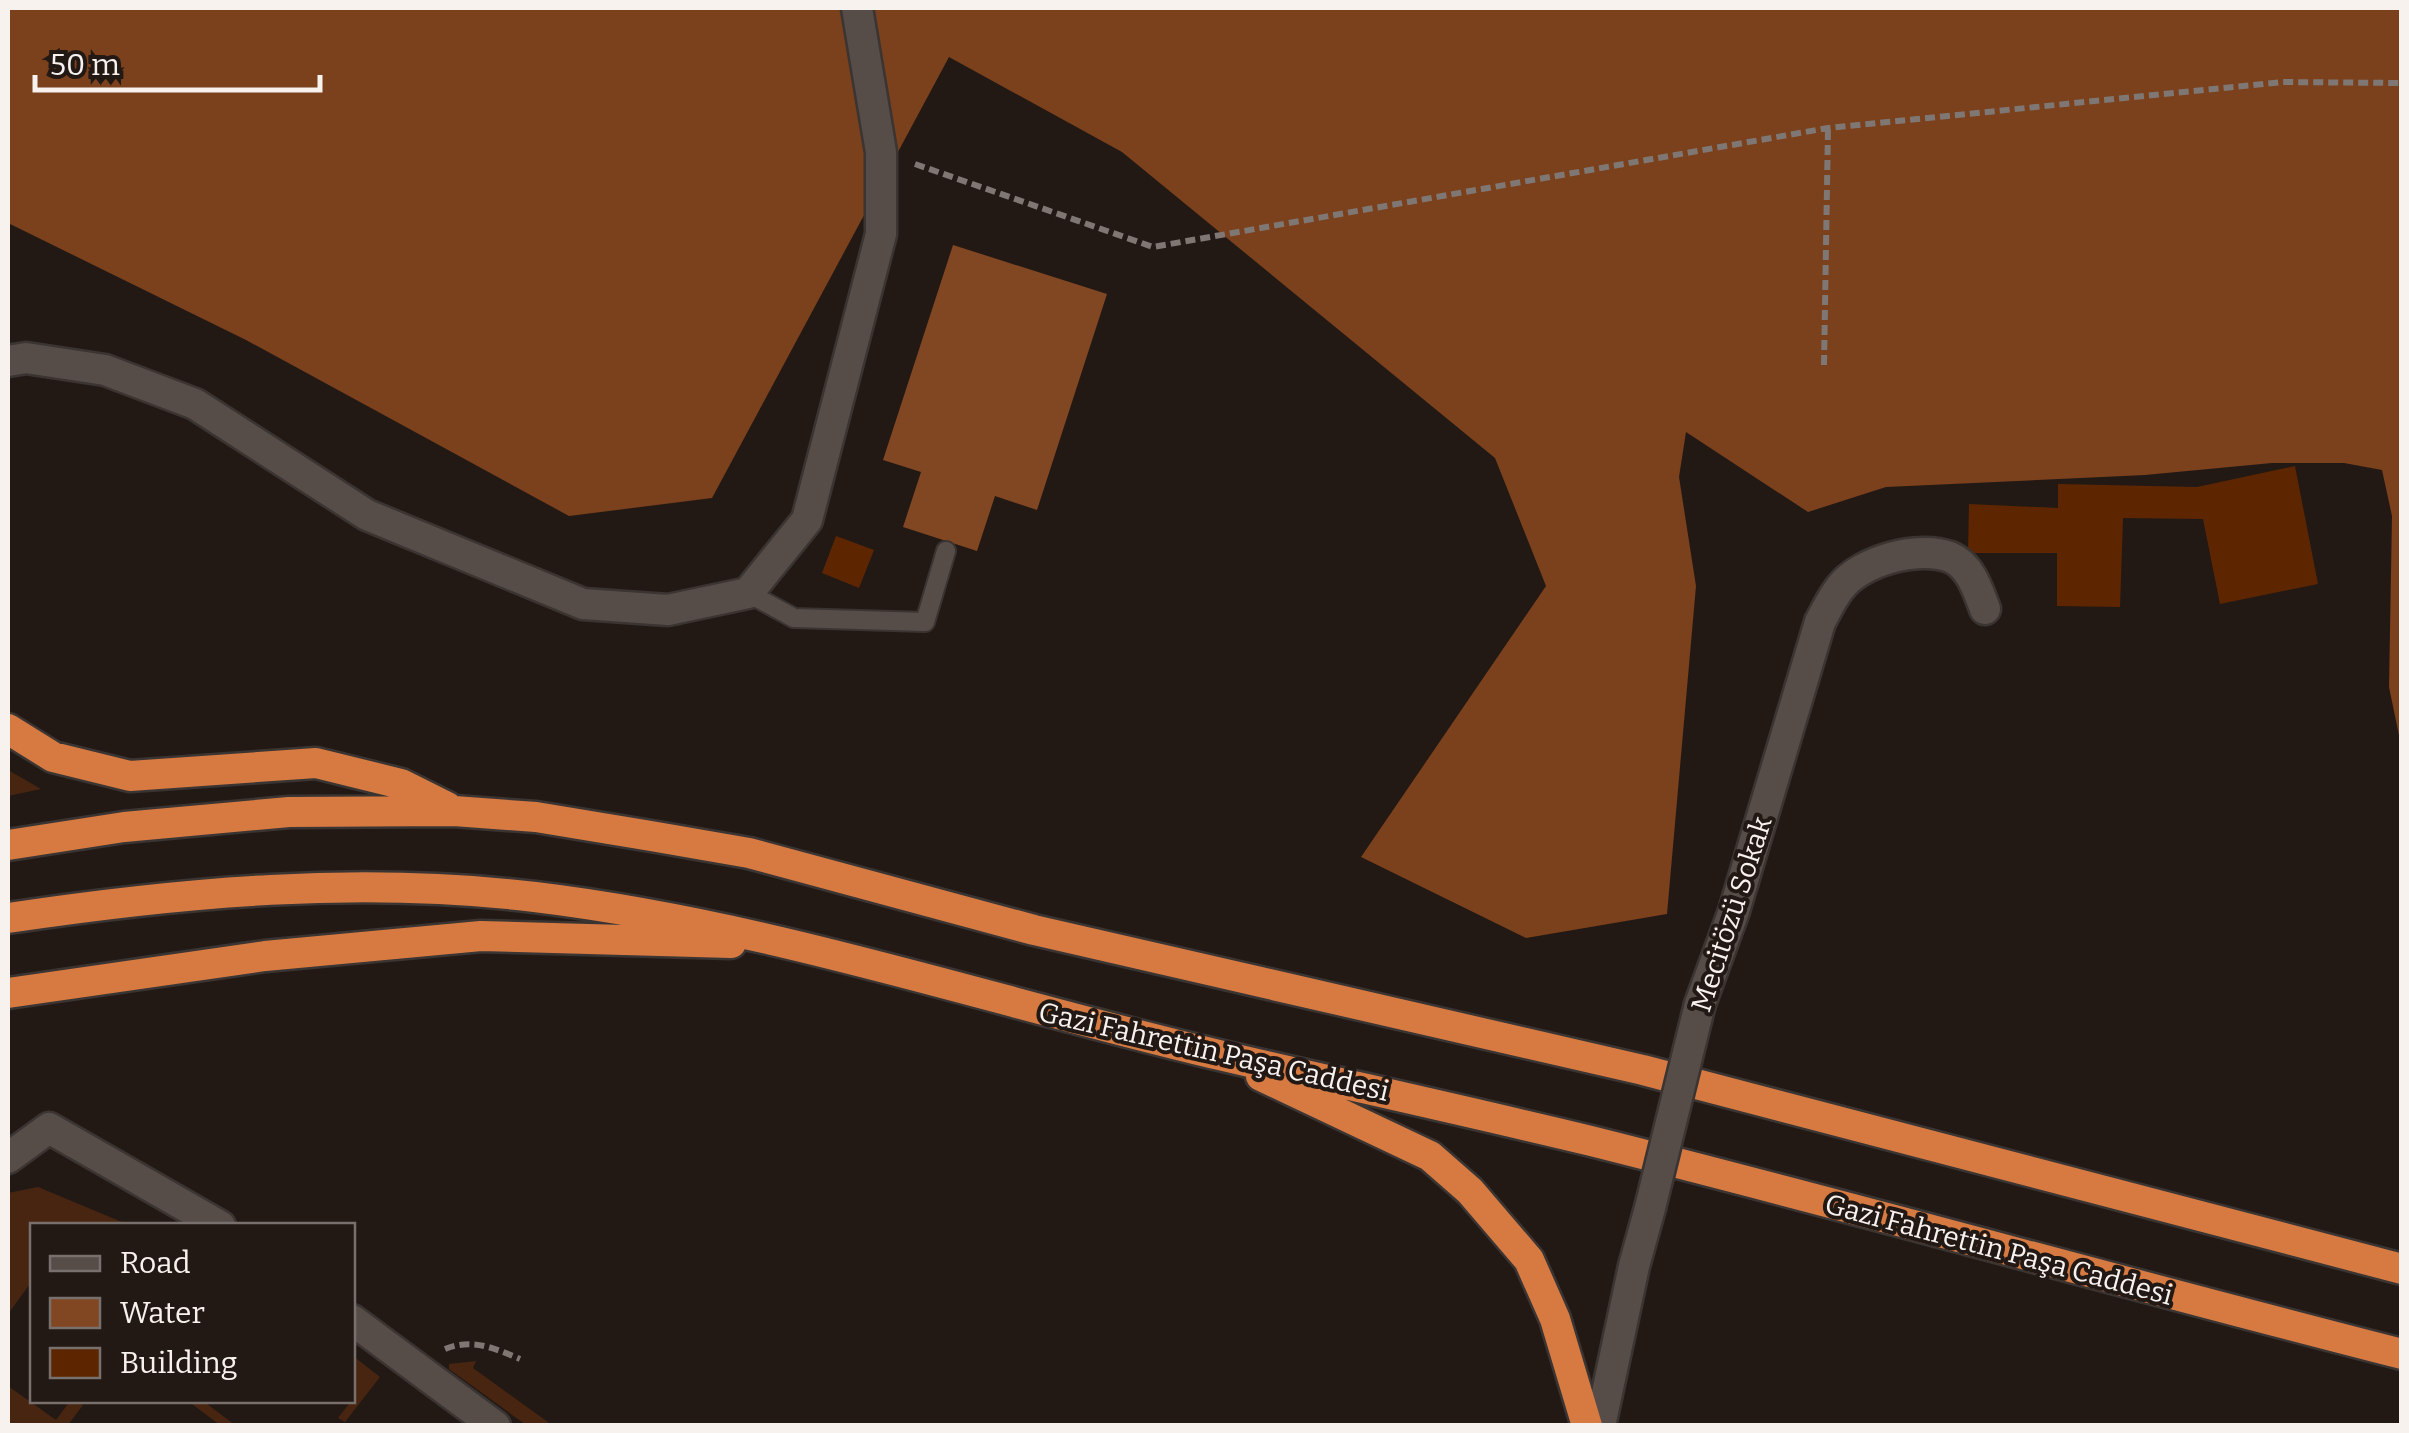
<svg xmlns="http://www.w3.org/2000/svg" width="2409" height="1433" font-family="Bitter,serif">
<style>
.green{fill:#482511}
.forest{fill:#7b401c}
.water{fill:#814622}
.building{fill:#5e2600}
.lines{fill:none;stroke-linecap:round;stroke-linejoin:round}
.service-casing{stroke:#3a3432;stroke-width:22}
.minor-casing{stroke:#3a3432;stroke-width:35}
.trunk-casing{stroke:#3a3432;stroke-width:35}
.path{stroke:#7f7774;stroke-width:6;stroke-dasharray:10 5;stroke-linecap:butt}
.service{stroke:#574d48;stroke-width:18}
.minor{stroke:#574d48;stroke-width:30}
.trunk{stroke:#d67a42;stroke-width:30}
.minor-bridge-casing{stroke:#3a3432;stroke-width:35;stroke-linecap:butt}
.minor-bridge{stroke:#574d48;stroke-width:30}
.labels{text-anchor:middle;stroke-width:8;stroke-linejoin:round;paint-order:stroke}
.street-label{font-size:28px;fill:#f8f2ef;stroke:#221915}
</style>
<rect width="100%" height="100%" fill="#221915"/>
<!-- green -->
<path class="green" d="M8 770 41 789 8 796Z
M38 1187 129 1225 32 1226V1281L8 1314V1193Z
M353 1356 380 1377 345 1422 338 1418 352 1400Z
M476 1361 473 1368 552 1425H526L449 1369V1364Z
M8 1386 56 1420 70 1401 83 1405 68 1425H8Z
M188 1401H203L235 1425H220Z"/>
<!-- forest -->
<path class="forest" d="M8 8H2401V745L2389 687 2392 516 2382 470 2344 463H2272L2145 475 1886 487 1808 512 1686 432 1679 477 1696 586 1667 914 1526 938 1361 857 1546 586 1495 458 1122 152 949 57 712 498 569 516 246 340 8 223Z"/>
<!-- water -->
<path class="water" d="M953 245 1107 294 1037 510 995 496 977 551 903 527 921 472 883 460Z"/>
<!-- building -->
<path class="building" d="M2295 466 2318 584 2220 604 2203 519 2123 518 2120 607 2057 606V553H1968L1969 504 2058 508V484L2197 487Z
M836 536 874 550 859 588 822 573Z"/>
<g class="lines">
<!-- service casing -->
<g class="service-casing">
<path id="service" d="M748 593 794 618 925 622 946 551"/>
</g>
<!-- minor casing -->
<g class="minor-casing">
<path id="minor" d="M8 361 26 358 105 370 195 404 367 515 583 604 668 610 748 593 807 520 881 234V152L857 8
M1700 1004 1734 911 1820 622C1826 611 1832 598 1840 588 1860 561 1918 545 1950 557 1970 565 1978 590 1985 609
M8 1158 49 1128 220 1226
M352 1320 495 1426
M1600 1426 1634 1266 1650 1208"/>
</g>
<!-- trunk casing -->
<g class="trunk-casing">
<path id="trunk" d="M8 729 53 757 130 776 316 763 401 784 447 807
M8 845 124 827 289 812 454 811 536 817 651 836 749 853 1034 930 1643 1070 2402 1269
M8 918C183 892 358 876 535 897 768 925 991 1001 1219 1055 1343 1084 1467 1111 1591 1141 1862 1209 2131 1285 2402 1354
M8 993 265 956 481 936 731 943
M1261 1076 1430 1156 1470 1191 1529 1260 1555 1319 1587 1426"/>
</g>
<!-- path -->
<path class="path" d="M915 164 1153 247 1828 128 2283 82 2402 83
M1824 365 1828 128
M445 1349C472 1338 494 1348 520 1359"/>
<!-- service -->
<use href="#service" class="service"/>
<!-- minor -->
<use href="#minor" class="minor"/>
<!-- trunk -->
<use href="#trunk" class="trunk"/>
<!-- minor-bridge casing -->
<g class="minor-bridge-casing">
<path id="minor-bridge" d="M1650 1208 1700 1004"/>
</g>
<!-- minor-bridge -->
<use href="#minor-bridge" class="minor-bridge"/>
</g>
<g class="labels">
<!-- street labels -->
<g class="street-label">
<text transform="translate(1731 914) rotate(-72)" y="10">Mecitözü Sokak</text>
<text transform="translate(1214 1051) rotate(13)" y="10">Gazi Fahrettin Paşa Caddesi</text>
<text transform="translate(1999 1249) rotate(15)" y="10">Gazi Fahrettin Paşa Caddesi</text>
</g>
</g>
<!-- border -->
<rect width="2409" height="1433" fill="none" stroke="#f8f2ef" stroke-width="20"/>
<!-- legend -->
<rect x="30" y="1223" width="325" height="180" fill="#221915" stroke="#78706c" stroke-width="2.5"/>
<rect x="50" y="1256" width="50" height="15" fill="#574d48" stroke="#78706c" stroke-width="2.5"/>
<text x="120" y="1273" font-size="30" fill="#f8f2ef">Road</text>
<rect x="50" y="1298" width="50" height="30" fill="#814622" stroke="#78706c" stroke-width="2.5"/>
<text x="120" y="1323" font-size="30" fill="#f8f2ef">Water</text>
<rect x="50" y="1348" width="50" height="30" fill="#5e2600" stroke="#78706c" stroke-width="2.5"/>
<text x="120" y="1373" font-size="30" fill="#f8f2ef">Building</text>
<!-- scale -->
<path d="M35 75v15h285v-15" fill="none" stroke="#f8f2ef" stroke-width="5"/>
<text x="50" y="75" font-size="30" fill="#f8f2ef" stroke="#221915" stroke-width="8" paint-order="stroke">50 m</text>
</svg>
